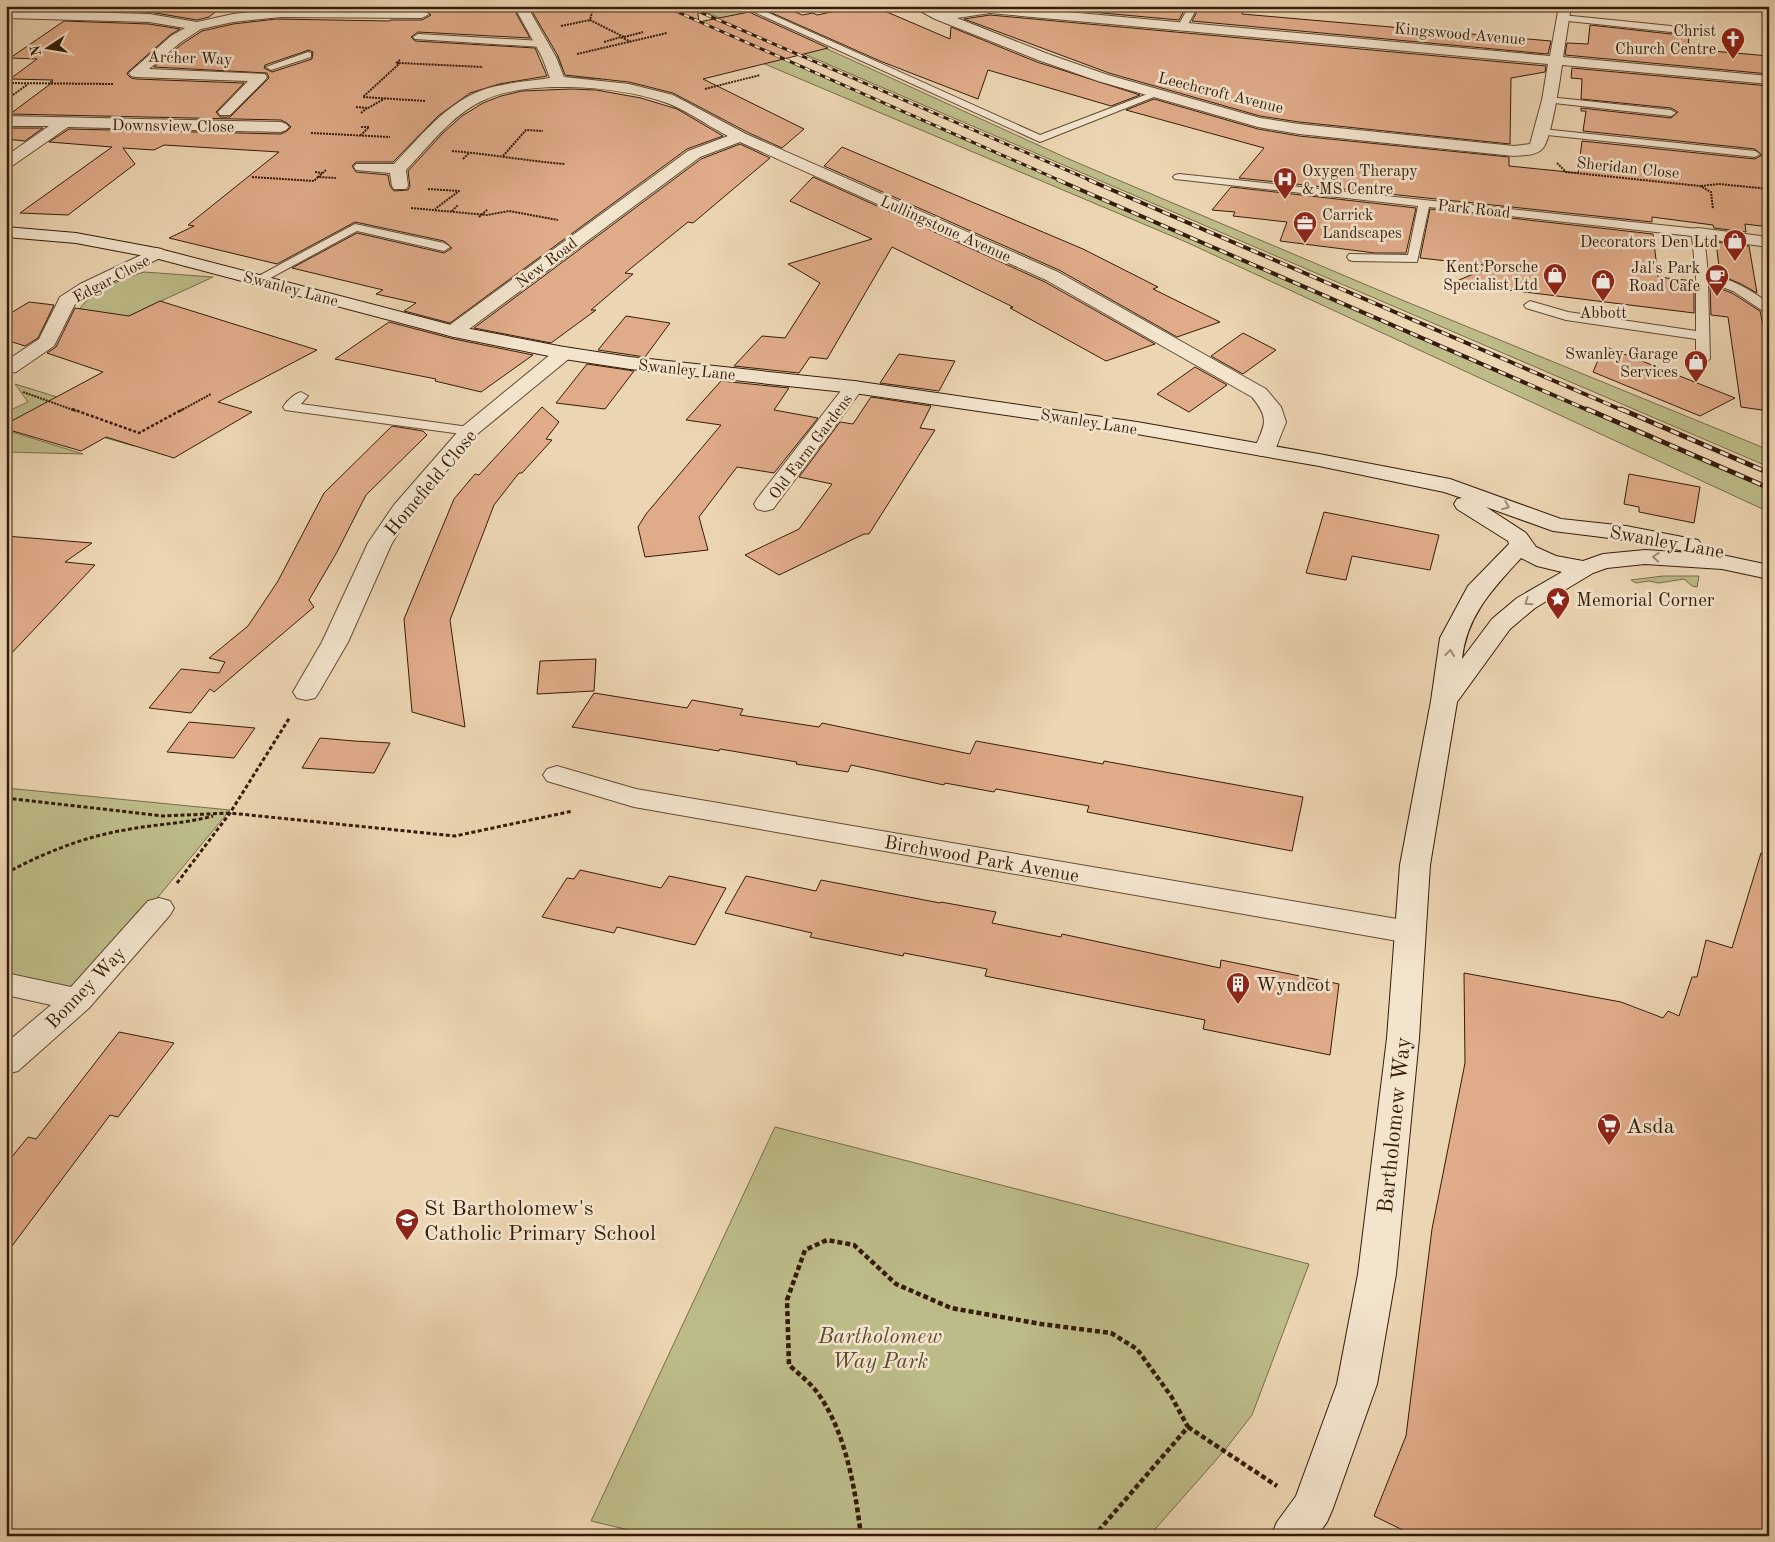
<svg xmlns="http://www.w3.org/2000/svg" width="1775" height="1542" font-family="'Old Standard TT',serif">
<style>
.green{fill:#bdbc89;stroke:#796c49}
.building{fill:#e0ab89;stroke:#351c09;fill-rule:evenodd}
.lines{fill:none;stroke-linecap:round;stroke-linejoin:round}
.service-casing{stroke:#634a33;stroke-width:2}
.minor-casing{stroke:#634a33;stroke-width:2}
.secondary-casing{stroke:#351c09;stroke-width:2}
.path-far3{stroke:#351c09;stroke-width:2;stroke-dasharray:2 1;stroke-linecap:butt}
.path-far2{stroke:#351c09;stroke-width:2.5;stroke-dasharray:3 2;stroke-linecap:butt}
.path-far1{stroke:#351c09;stroke-width:3;stroke-dasharray:4 2.5;stroke-linecap:butt}
.path{stroke:#351c09;stroke-width:4.5;stroke-dasharray:5 3;stroke-linecap:butt}
.service{fill:#f3e4cd;fill-rule:evenodd}
.minor{fill:#f3e4cd;fill-rule:evenodd}
.secondary{fill:#f3e4cd;fill-rule:evenodd}
.rail-far2-casing{stroke:#351c09;stroke-width:3}
.rail-far1-casing{stroke:#351c09;stroke-width:4}
.rail-casing{stroke:#351c09;stroke-width:5}
.rail-far2{stroke:#f3e4cd;stroke-width:2;stroke-dasharray:5.5;stroke-linecap:butt}
.rail-far1{stroke:#f3e4cd;stroke-width:2.5;stroke-dasharray:8;stroke-linecap:butt}
.rail{stroke:#f3e4cd;stroke-width:3;stroke-dasharray:9;stroke-linecap:butt}
.oneway{stroke:#9e8a75}
.labels{text-anchor:middle;stroke-width:5;stroke-linejoin:round;paint-order:stroke}
.far-poi-label{font-size:16px;fill:#351c09;stroke:#f3e4cd;text-anchor:end}
.far-street-label{font-size:16px;fill:#351c09;stroke:#f3e4cd}
.street-label{font-size:19px;fill:#351c09;stroke:#f3e4cd}
.poi-label{font-size:19px;fill:#351c09;stroke:#f3e4cd;text-anchor:start}
.near-street-label{font-size:22px;fill:#351c09;stroke:#f3e4cd}
.near-poi-label{font-size:22px;fill:#351c09;stroke:#f3e4cd;text-anchor:start}
.near-park-label{font-size:22px;font-style:italic;fill:#5e4c2f;stroke:#f3e4cd}
</style>
<rect width="100%" height="100%" fill="#ecd5b2"/>
<filter id="stains"><feTurbulence type="fractalNoise" baseFrequency=".004" numOctaves="4"/><feColorMatrix values="0 0 0 0 .2 0 0 0 0 .09 0 0 0 0 .02 0 0 0 .5 -.17"/></filter>
<radialGradient id="worn" r=".72"><stop offset=".6" stop-color="#630" stop-opacity="0"/><stop offset="1" stop-color="#630" stop-opacity=".3"/></radialGradient>
<!-- green -->
<path class="green" d="M664 6 960 138 1769 488V512L1186 242 689 32 601 79 568 77 556 57 571 55Z
M692 6H733L1071 160 1402 300 1769 450V467Z
M144 272 213 277 90 334 76 315C88 291 119 280 144 272Z
M15 384 138 422 224 395 134 446 106 438 116 431 6 424V412L28 402Z
M6 430 83 454 6 452Z
M1663 576H1699L1697 587 1692 586 1684 579 1659 583 1649 581 1636 583 1631 580Z
M6 788 230 810 77 995 6 980Z
M775 1127 1309 1264 1252 1415 1224 1451 1149 1536H654L591 1521Z"/>
<!-- building -->
<path class="building" d="M86 6H223L209 17 197 20 149 12 80 10Z
M406 6H512L530 38 418 32 411 37 415 41 535 48 547 76 499 84 470 93 438 116 393 162H356L352 166 356 172 388 175 390 186 394 191 408 190 410 186 408 171 443 133 462 116 483 103 501 96 522 91 571 89 596 90 641 98 677 109 723 136 687 149 450 323 404 311 416 303 376 294 383 290 292 268 357 233 444 253 452 248 444 241 355 222 277 264 169 238 194 226 188 225 279 152 164 145 154 150 123 148 135 164 68 215 20 213 112 147 49 142 69 129 281 134 287 131 291 127 287 123 281 120 10 114 53 82H50L53 80 10 79 37 59 10 58 64 21 149 24 180 29 170 35 128 72 127 74 131 78 136 79 244 83 216 112 220 117H230L269 78 267 73 154 67 182 44 202 31 233 24 276 19 389 21 391 20H422L431 15 423 8H404ZM309 50 313 52 312 59 272 72 264 68 265 65Z
M529 6H697L699 22 749 12 828 48 703 79 804 129 782 148 747 132 673 93 629 82 565 75 558 56Z
M775 6H782L802 15 813 13 817 15 859 6H873L950 39 951 27 1037 62 1140 95 1111 106 988 70 978 99 880 61 763 9Z
M1025 6H1177L1186 7 1179 20Z
M1199 8 1243 12 1242 14 1551 41 1548 54 1192 21Z
M990 15 1546 66 1545 72 1511 78 1510 144 1299 122 1260 116 1109 73 964 19Z
M1590 25 1671 34 1678 30 1675 26 1688 28 1689 49 1769 56V74L1565 55 1567 43 1588 44Z
M1572 68 1769 86V227L1745 224 1746 232 1714 228 1713 225 1652 217V222L1239 178 1264 148 1126 110 1154 99 1258 129 1299 136 1509 157V166L1578 173 1582 141 1755 159 1762 155 1755 149 1583 131 1586 111H1581V108L1671 118 1678 112 1671 108 1581 99 1582 79 1571 78Z
M6 128H43L25 141 6 139Z
M740 144 770 158 693 223 688 222 625 273 633 274 591 310H596L551 343 474 328 701 159Z
M842 147 1083 249 1158 287 1153 289 1220 322 1177 337 1059 270 824 166Z
M813 177 1045 282 1155 344 1106 361 1010 308 1013 307 892 247 827 359 810 357 799 373 734 366 762 336 785 338 820 283 788 264 872 239 790 201Z
M1231 187 1416 208 1406 253H1375L1280 241 1287 222 1233 216 1235 212 1212 210Z
M1430 209 1653 234 1658 277 1694 281V313L1452 283 1492 266 1420 258Z
M1716 242 1749 246 1757 293 1741 284 1720 275Z
M1710 285 1732 293 1760 311 1769 352V411L1741 407 1728 317 1711 315Z
M160 301 317 350 218 402 252 412 174 458 106 437 81 451 6 429V424L103 372 47 353 56 347 75 308 129 316Z
M29 302 54 305 38 338 25 346 6 340V316Z
M626 316 670 323 645 357 598 350Z
M389 322 454 339 533 355 481 392 435 381 436 379 335 359Z
M1243 333 1276 350 1243 374 1211 356Z
M1604 346 1735 398 1700 416 1593 372Z
M899 354 929 358 955 361 939 391 880 383Z
M587 364 634 371 605 409 556 403Z
M1195 367 1227 385 1189 412 1157 394Z
M721 381 789 388 774 410 818 418 774 473 737 467 699 517 708 550 645 557 638 527 646 514 721 425 686 420Z
M871 397 931 406 920 428 935 430 869 534H864L779 575 745 555 799 529 832 484 799 477 840 422 853 424Z
M542 407 559 422 546 439 552 440 522 473H519L494 505 450 620 465 727 412 712 404 619 454 499 475 474 479 475Z
M392 426 423 431 427 435 366 495 337 552 309 600 314 607 214 692 210 689 191 713 149 708 181 669 219 673 225 662 209 658 248 626 278 581 324 493Z
M1629 474 1700 487 1694 523 1639 512V507L1624 504Z
M1324 512 1439 535 1430 570 1352 556 1346 580 1306 573Z
M6 536 92 543 65 562 95 565 6 659Z
M596 659 594 691 537 694 540 661Z
M594 693 687 708 692 700 743 709 740 715 819 727 822 723 970 754 976 741 1103 764 1104 761 1303 797 1292 851 1087 812 1089 806 996 789 994 792 945 783 944 785 851 765 848 772 796 764 797 762 720 749 719 751 572 727Z
M189 722 255 728 234 758 167 752Z
M320 738 354 741 390 743 374 773 302 768Z
M1761 853 1769 855V1536H1415L1374 1516 1406 1436 1432 1229 1465 1063 1464 973 1621 1002 1663 1018 1668 1011 1679 1016 1692 977H1697L1706 940 1732 948Z
M580 870 661 888 669 876 726 888 695 945 617 927 614 933 542 917 567 878 574 879Z
M746 876 816 891 821 880 940 903 941 902 996 912 992 923 1061 937 1062 934 1220 968 1221 960 1339 984 1330 1055 1203 1029 1205 1020 985 976 987 969 904 953 903 956 810 937 812 933 725 913Z
M119 1032 174 1043 118 1117 110 1115 6 1254V1164L28 1137 36 1139Z"/>
<g class="lines">
<!-- service casing -->
<g class="service-casing">
<path id="service" d="M741 6H753L1040 135 1145 95H1153L1154 97 1040 142Z
M1189 6H1198L1186 28H1180L1178 26Z
M1562 15 1671 26 1676 29 1671 32 1559 20 1558 18Z
M418 34 542 41 547 44 542 47 415 39 413 37Z
M308 52 311 53V57L271 70 266 67Z
M1549 97 1671 110 1676 113 1671 116 1545 102 1544 100Z
M1542 129 1755 151 1760 154 1755 157 1538 134 1537 132Z
M1179 174 1698 229 1704 233 1708 274C1731 279 1751 289 1769 304V315L1733 291 1708 282 1710 359 1703 363 1696 359V339L1566 320 1526 308 1524 305 1530 301 1568 312 1696 331V277L1692 236 1429 207 1417 262 1353 261 1349 260 1347 257 1349 254 1408 255 1418 206 1175 179 1173 177 1175 175Z
M355 224 444 243 450 247 444 251 357 231 263 282H255L253 279Z
M301 392 308 396 301 404 469 427 474 428 476 431 474 434 469 435 285 410 283 407C287 401 294 394 301 392Z"/>
</g>
<!-- minor casing -->
<g class="minor-casing">
<path id="minor" d="M514 6H527L556 57 564 77 629 84 673 95 746 134 1058 272 1266 389 1281 407 1286 422 1273 455 1265 456 1257 455 1254 450C1264 425 1271 420 1252 397L1046 280 740 142 700 157 461 335 454 337 447 335 444 331 447 327 688 151 728 136C708 126 682 107 661 101 615 86 526 79 482 101 452 115 429 146 406 170L408 186 406 189H394L392 186 390 173 356 170 354 167 356 164H394C417 140 441 110 471 95 494 83 524 82 550 78L542 57Z
M911 6H929L943 12 982 6H1002L1550 56 1559 6H1571L1563 57 1769 76V84L1562 65C1560 80 1551 140 1543 148 1537 156 1523 155 1514 156L1299 134 1258 127 1098 81 1038 60 935 19ZM990 13 1548 64 1542 100 1530 144 1514 146 1299 124 1260 118 1108 75 1048 54 957 18Z
M281 9 422 10 429 14 422 18 281 17 233 22 201 29 181 42 149 69 265 74 267 77 265 80 230 115H220L218 112 248 81 136 77 131 76 129 73 171 36 185 28 149 22 6 18V10L149 14 197 22 233 14Z
M6 116 281 122 286 124 289 127 286 130 281 132 68 127 12 166 6 168V156L49 126H6Z
M1698 228 1769 237V247L1692 237 1689 233 1692 229Z
M156 248 162 249 165 253 162 257 92 292 75 304 54 346 16 372 6 373V361L39 339 60 297 80 284Z
M564 347 571 349 574 353 571 357 476 435 411 514 392 543 348 642 319 692 315 698 306 700 297 698 293 692 322 642 368 543 394 505 462 427 557 349Z
M854 381 861 383 864 387 773 509 765 511 757 509 754 504 757 499 847 383Z
M557 766 636 789 1409 921 1420 924 1424 932 1420 940 1409 943 634 807 547 781 543 775 547 769Z
M159 898 170 901 174 908 170 915 89 1008 18 1071 6 1074V1043L51 1005 6 995V973L71 987 148 901Z"/>
</g>
<!-- secondary casing -->
<g class="secondary-casing">
<path id="secondary" d="M6 227 76 233 156 248 455 326 564 347 630 357 854 381 1137 422 1319 454 1450 479 1561 519 1626 526 1698 540 1702 545 1698 550 1690 552 1626 540 1553 531 1486 507 1526 533 1536 547 1556 556 1583 561 1603 554 1645 550 1722 555 1769 565V579L1722 569 1645 564 1607 568 1593 573 1535 608 1510 629 1457 702 1430 865 1419 1038 1396 1274 1377 1384 1333 1508 1327 1522 1317 1536H1271L1277 1522 1296 1496 1337 1384 1358 1274 1387 1038 1400 865 1431 701 1440 638 1468 586 1509 544 1508 541 1457 509 1454 504 1457 499 1462 498 1444 492 1319 466 1137 434 854 393 630 369 564 359 454 337 155 258 76 243 6 237ZM1521 558 1537 566 1562 572 1517 598 1492 619 1462 659C1467 615 1492 590 1521 558Z"/>
</g>
<!-- path-far3 -->
<path class="path-far3" d="M600 6 592 12 590 20 624 37
M561 26 590 20
M624 37 643 32
M604 42 621 37 631 42
M577 54 667 33
M399 63H396L400 60
M6 83 113 84
M705 89 760 75
M13 95 28 84
M425 101 363 97 400 63 483 67
M356 107 368 108 384 99
M361 113 367 108
M361 127H369L361 135
M311 133 390 137
M452 151C490 154 527 161 565 164
M503 156 526 130 543 131
M463 159 469 153
M1557 163 1566 172 1700 186 1711 192 1713 209
M326 170 318 177 336 178
M315 172 322 173
M252 177 314 181 318 177
M1701 186 1719 184 1769 189
M428 189 459 191 435 209
M411 208 487 215 509 211 558 220
M452 211 458 205
M479 217 488 209
M23 392 76 411
M180 411 211 394"/>
<!-- path-far2 -->
<path class="path-far2" d="M72 409 139 433 183 409"/>
<!-- path-far1 -->
<path class="path-far1" d="M6 798 163 816 230 813 455 836 573 811
M6 873C44 853 83 837 125 830 155 824 184 824 213 816
M177 883 230 813 290 717"/>
<!-- path -->
<path class="path" d="M1188 1427 1277 1486
M861 1536C855 1488 846 1432 817 1392 809 1382 799 1374 789 1365L787 1300 805 1250 827 1240 854 1245 896 1284 951 1308 1041 1324 1111 1333 1137 1349 1171 1396 1188 1427 1094 1536"/>
<!-- service -->
<use href="#service" class="service"/>
<!-- minor -->
<use href="#minor" class="minor"/>
<!-- secondary -->
<use href="#secondary" class="secondary"/>
<!-- rail-far2 casing -->
<g class="rail-far2-casing">
<path id="rail-far2" d="M664 6 1061 181
M686 6 1092 181"/>
</g>
<!-- rail-far1 casing -->
<g class="rail-far1-casing">
<path id="rail-far1" d="M1058 180 1590 411
M1089 180 1624 411"/>
</g>
<!-- rail casing -->
<g class="rail-casing">
<path id="rail" d="M1587 409 1769 488
M1621 409 1769 473"/>
</g>
<!-- rail-far2 -->
<use href="#rail-far2" class="rail-far2"/>
<!-- rail-far1 -->
<use href="#rail-far1" class="rail-far1"/>
<!-- rail -->
<use href="#rail" class="rail"/>
</g>
<!-- one-way arrows -->
<defs><path id="oneway-chevron" d="M-2-3.5L2.5 0L-2 3.5" fill="none" stroke-width="1.6" stroke-linecap="round" stroke-linejoin="round" transform="scale(1.25)"/></defs>
<g class="oneway">
<use href="#oneway-chevron" transform="translate(1506 506) rotate(22)"/>
<use href="#oneway-chevron" transform="translate(1656 557) rotate(-176)"/>
<use href="#oneway-chevron" transform="translate(1528 602) rotate(145)"/>
<use href="#oneway-chevron" transform="translate(1450 653) rotate(-83)"/>
</g>
<!-- icons -->
<defs>
<g id="church-pin" transform="scale(1.25)"><path d="M0 17L-7.5 6A9.5 9.5 0 1 1 7.5 6Z" fill="#8f2418" stroke="#f3e4cd"/><path d="M-1.2-6h2.4v3.5h3.3v2.4h-3.3V6h-2.4V-.1h-3.3v-2.4h3.3Z" fill="#fff"/></g>
<g id="hospital-pin" transform="scale(1.25)"><path d="M0 17L-7.5 6A9.5 9.5 0 1 1 7.5 6Z" fill="#8f2418" stroke="#f3e4cd"/><path d="M-5-5h3v3.5h4V-5h3V5h-3V1.5h-4V5h-3Z" fill="#fff"/></g>
<g id="office-pin" transform="scale(1.25)"><path d="M0 17L-7.5 6A9.5 9.5 0 1 1 7.5 6Z" fill="#8f2418" stroke="#f3e4cd"/><path d="M-6-3h4V-5.5h4V-3h4V5H-6ZM-1-4.5V-3h2v-1.5ZM-6 0V1H6V0Z" fill="#fff"/></g>
<g id="shop-pin" transform="scale(1.25)"><path d="M0 17L-7.5 6A9.5 9.5 0 1 1 7.5 6Z" fill="#8f2418" stroke="#f3e4cd"/><path d="M-5-2.5h2.3a2.7 3.5 0 0 1 5.4 0H5L5.5 6h-11ZM-1.5-2.5h3a1.5 2.3 0 0 0-3 0Z" fill="#fff"/></g>
<g id="cafe-pin" transform="scale(1.25)"><path d="M0 17L-7.5 6A9.5 9.5 0 1 1 7.5 6Z" fill="#8f2418" stroke="#f3e4cd"/><path d="M-5.5-4.5H6V0H3Q3 3.5 0 3.5H-2.5Q-5.5 3.5-5.5 0ZM3-3.2v2h1.7v-2ZM-6 4.5H4V6H-6Z" fill="#fff"/></g>
<g id="sight-pin" transform="scale(1.25)"><path d="M0 17L-7.5 6A9.5 9.5 0 1 1 7.5 6Z" fill="#8f2418" stroke="#f3e4cd"/><path d="M0-6L1.8-2.2L6-1.7L2.9 1.2L3.7 5.4L0 3.3L-3.7 5.4L-2.9 1.2L-6-1.7L-1.8-2.2Z" fill="#fff"/></g>
<g id="building-pin" transform="scale(1.25)"><path d="M0 17L-7.5 6A9.5 9.5 0 1 1 7.5 6Z" fill="#8f2418" stroke="#f3e4cd"/><path d="M-4-6H4V6H1V3H-1V6H-4ZM-2.5-4.3h1.7v1.8h-1.7ZM.8-4.3h1.7v1.8H.8ZM-2.5-1h1.7V.8h-1.7ZM.8-1h1.7V.8H.8Z" fill="#fff"/></g>
<g id="supermarket-pin" transform="scale(1.25)"><path d="M0 17L-7.5 6A9.5 9.5 0 1 1 7.5 6Z" fill="#8f2418" stroke="#f3e4cd"/><path d="M-6-5.5h2.5l.6 2H6L4.5 2H-2.5L-4.4-4H-6ZM-1.5 3.2a1.3 1.3 0 1 0 .1 0ZM3 3.2a1.3 1.3 0 1 0 .1 0Z" fill="#fff"/></g>
<g id="school-pin" transform="scale(1.25)"><path d="M0 17L-7.5 6A9.5 9.5 0 1 1 7.5 6Z" fill="#8f2418" stroke="#f3e4cd"/><path d="M0-5L7-2L0 1L-7-2ZM-4 1L0 2.5L4 1V4Q0 6-4 4Z" fill="#fff"/></g>
</defs>
<g fill-rule="evenodd">
<use href="#church-pin" x="1733" y="39"/>
<use href="#hospital-pin" x="1285" y="179"/>
<use href="#office-pin" x="1305" y="223"/>
<use href="#shop-pin" x="1735" y="241"/>
<use href="#shop-pin" x="1555" y="275"/>
<use href="#cafe-pin" x="1717" y="276"/>
<use href="#shop-pin" x="1603" y="281"/>
<use href="#shop-pin" x="1696" y="362"/>
<use href="#sight-pin" x="1558" y="599"/>
<use href="#building-pin" x="1238" y="984"/>
<use href="#supermarket-pin" x="1609" y="1125"/>
<use href="#school-pin" x="407" y="1220"/>
</g>
<g class="labels">
<!-- far-poi labels -->
<g class="far-poi-label">
<text x="1716" y="36">Christ<tspan x="1716" dy="18">Church Centre</tspan></text>
<text x="1302" y="176" text-anchor="start">Oxygen Therapy<tspan x="1302" dy="18">&amp; MS Centre</tspan></text>
<text x="1322" y="220" text-anchor="start">Carrick<tspan x="1322" dy="18">Landscapes</tspan></text>
<text x="1718" y="247">Decorators Den Ltd</text>
<text x="1538" y="272">Kent Porsche<tspan x="1538" dy="18">Specialist Ltd</tspan></text>
<text x="1700" y="273">Jal's Park<tspan x="1700" dy="18">Road Cafe</tspan></text>
<text x="1603" y="318" text-anchor="middle">Abbott</text>
<text x="1678" y="359">Swanley Garage<tspan x="1678" dy="18">Services</tspan></text>
</g>
<!-- far-street labels -->
<g class="far-street-label">
<text transform="translate(1460 33) rotate(5)" y="6">Kingswood Avenue</text>
<text transform="translate(190 57) rotate(2)" y="6">Archer Way</text>
<text transform="translate(1221 92) rotate(14)" y="6">Leechcroft Avenue</text>
<text transform="translate(173 125) rotate(1)" y="6">Downsview Close</text>
<text transform="translate(1628 167) rotate(6)" y="6">Sheridan Close</text>
<text transform="translate(1474 208) rotate(6)" y="6">Park Road</text>
<text transform="translate(946 228) rotate(24)" y="6">Lullingstone Avenue</text>
<text transform="translate(546 262) rotate(-37)" y="6">New Road</text>
<text transform="translate(111 278) rotate(-28)" y="6">Edgar Close</text>
<text transform="translate(291 288) rotate(15)" y="6">Swanley Lane</text>
<text transform="translate(687 369) rotate(6)" y="6">Swanley Lane</text>
<text transform="translate(1089 421) rotate(9)" y="6">Swanley Lane</text>
<text transform="translate(810 446) rotate(-53)" y="6">Old Farm Gardens</text>
</g>
<!-- street labels -->
<g class="street-label">
<text transform="translate(430 482) rotate(-50)" y="7">Homefield Close</text>
<text transform="translate(1667 541) rotate(10)" y="7">Swanley Lane</text>
<text transform="translate(982 858) rotate(10)" y="7">Birchwood Park Avenue</text>
<text transform="translate(85 987) rotate(-46)" y="7">Bonney Way</text>
</g>
<!-- poi labels -->
<g class="poi-label">
<text x="1576" y="606">Memorial Corner</text>
<text x="1256" y="991">Wyndcot</text>
</g>
<!-- near-street labels -->
<g class="near-street-label">
<text transform="translate(1393 1125) rotate(-84)" y="8">Bartholomew Way</text>
</g>
<!-- near-poi labels -->
<g class="near-poi-label">
<text x="1626" y="1133">Asda</text>
<text x="424" y="1215">St Bartholomew's<tspan x="424" dy="25">Catholic Primary School</tspan></text>
</g>
<!-- near-park labels -->
<g class="near-park-label">
<text x="880" y="1343">Bartholomew<tspan x="880" dy="25">Way Park</tspan></text>
</g>
</g>
<!-- margin -->
<rect width="1775" height="1542" fill="none" stroke="#ecd5b2" stroke-width="25"/>
<rect x="8" y="8" width="1760" height="1527" fill="none" stroke="#351c09" stroke-width="2.5"/>
<rect x="12" y="12" width="1750" height="1517" fill="none" stroke="#351c09"/>
<!-- north arrow -->
<g transform="translate(48 48) rotate(258)" stroke="#f3e4cd" stroke-width="4" paint-order="stroke">
<path d="M0-4L9 19L0 12L-9 19Z" fill="#351c09"/>
<text y="-8" font-size="14" font-weight="bold" text-anchor="middle" fill="#351c09">N</text>
</g>
<rect width="100%" height="100%" filter="url(#stains)"/>
<rect width="100%" height="100%" fill="url(#worn)"/>
</svg>
